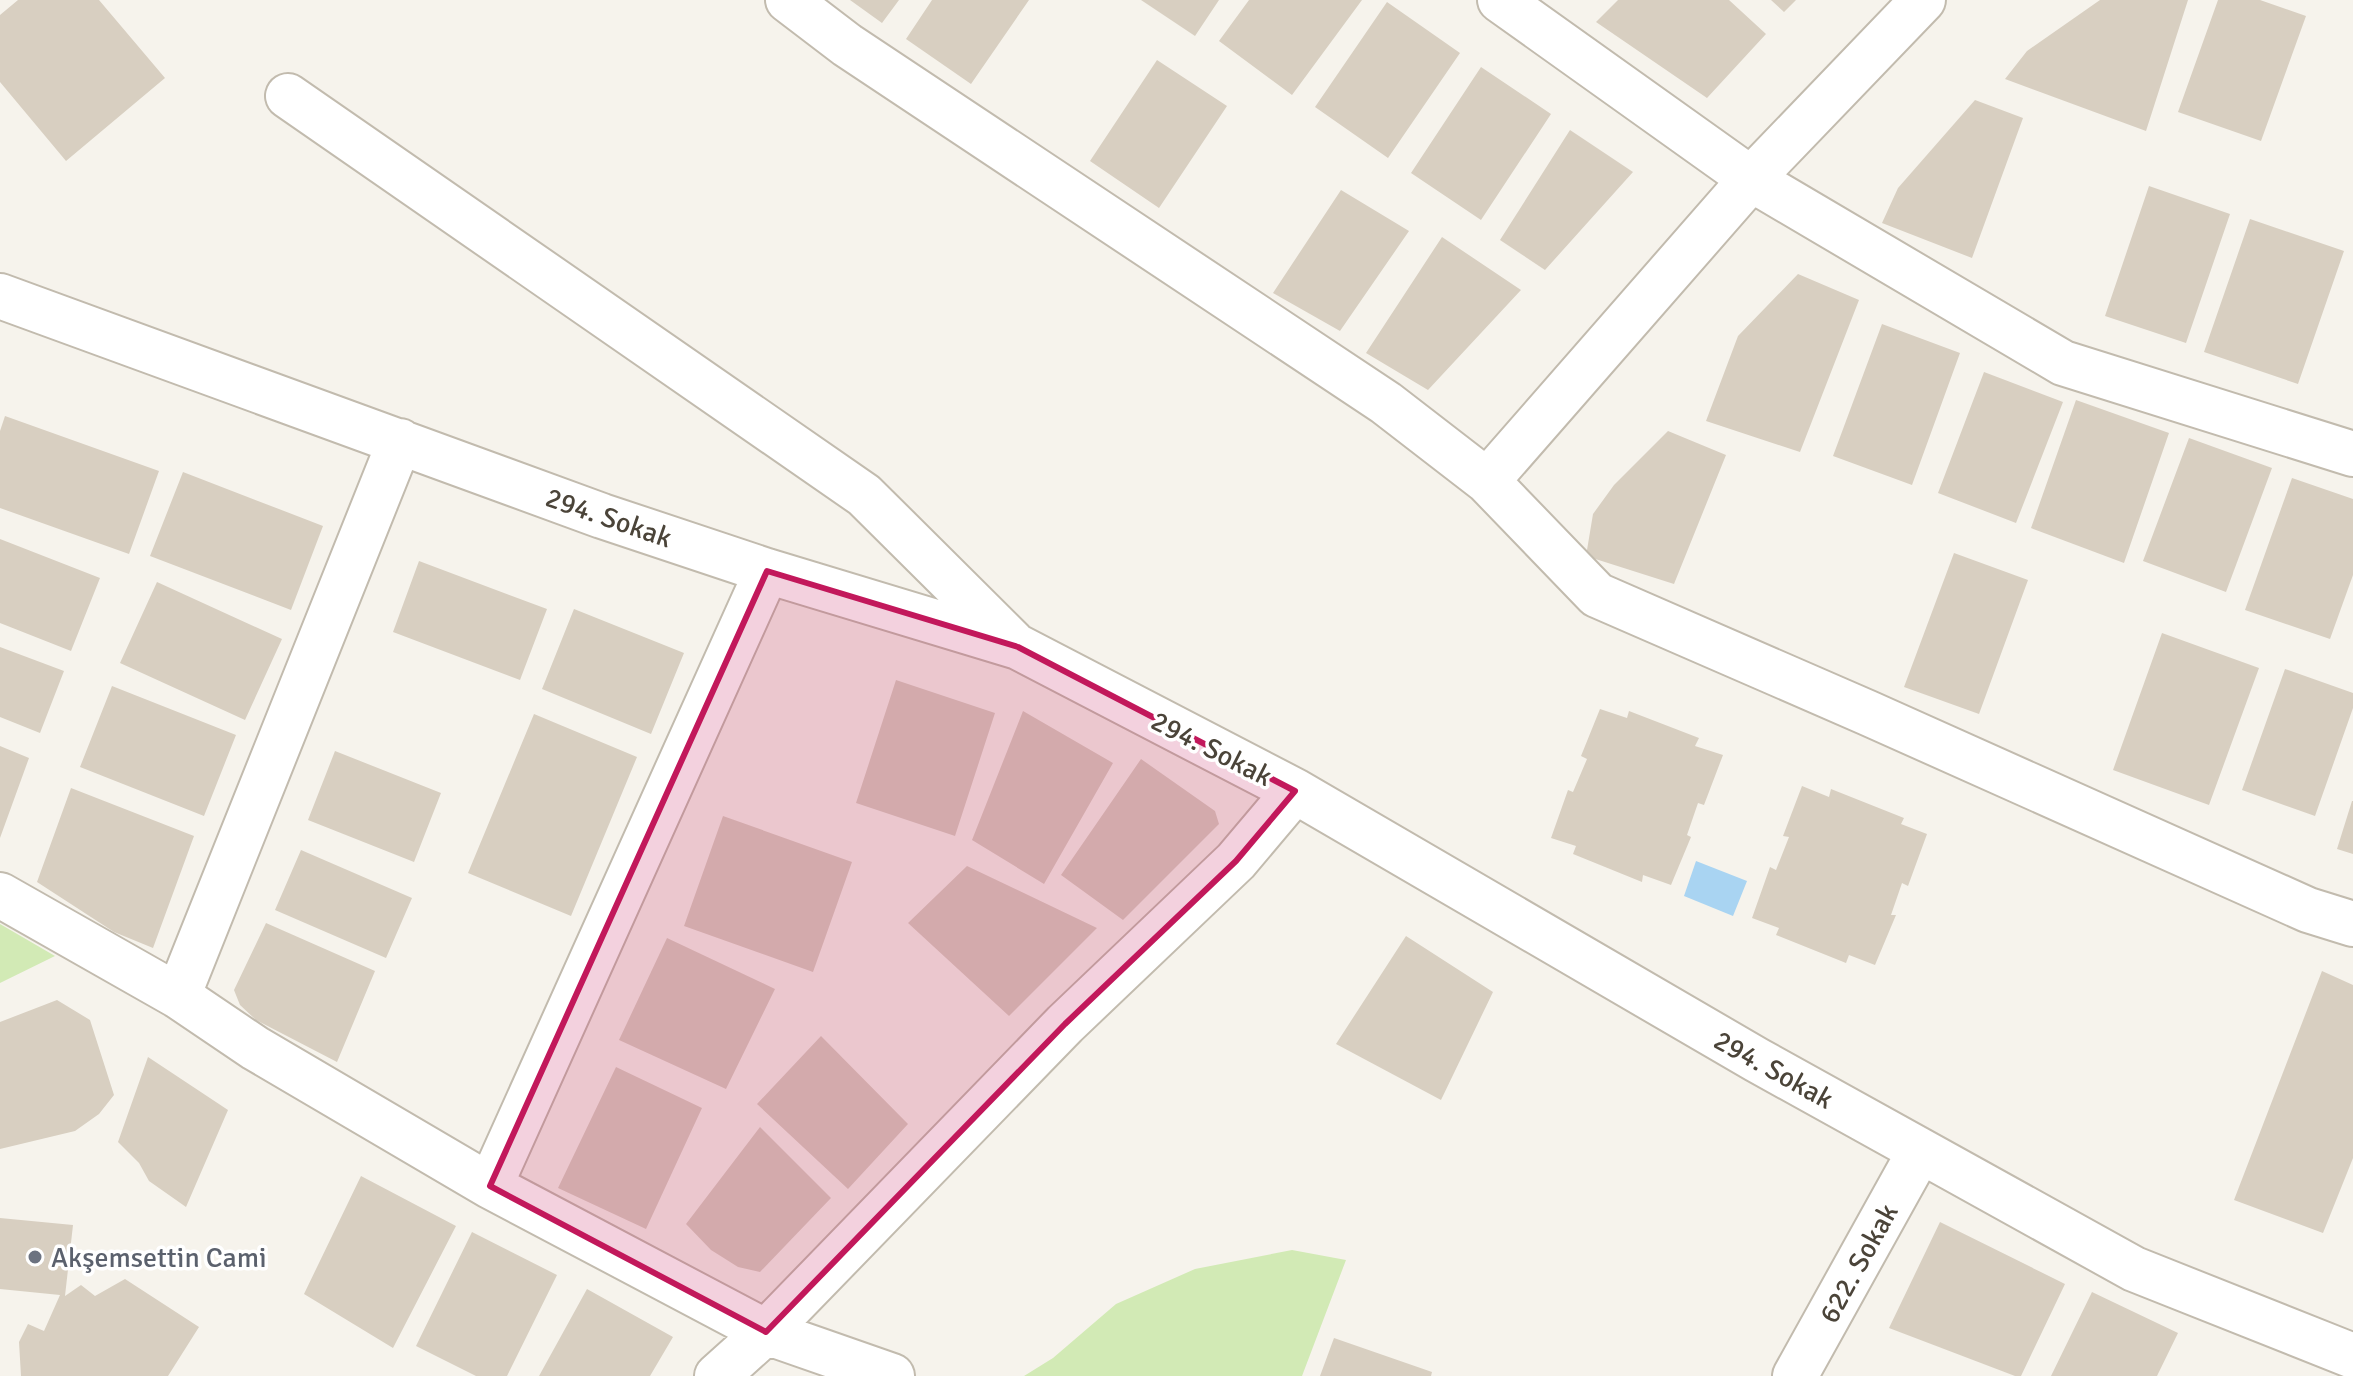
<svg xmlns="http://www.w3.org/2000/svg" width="2353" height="1376" font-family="Signika,sans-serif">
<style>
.green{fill:#d2eab5}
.water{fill:#a9d4f2}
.building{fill:#d8cfc1}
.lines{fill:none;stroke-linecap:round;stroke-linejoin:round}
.minor-casing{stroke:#c2bbae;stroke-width:48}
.minor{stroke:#fff;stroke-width:44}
.marked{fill:#c2185b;fill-opacity:0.2;stroke:#c2185b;stroke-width:6;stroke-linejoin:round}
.worship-dot{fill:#6b7280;stroke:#fff;stroke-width:3}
.labels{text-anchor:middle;stroke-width:7;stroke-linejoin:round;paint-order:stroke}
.street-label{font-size:28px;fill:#4b4439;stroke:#fff}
.worship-label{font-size:28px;fill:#5b616d;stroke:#fff;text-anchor:start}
</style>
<rect width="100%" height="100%" fill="#f6f3ec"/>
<!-- green -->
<path class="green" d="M0 924 55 956 0 983Z
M1292 1250 1346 1260 1302 1376H1024L1053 1358 1116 1304 1195 1269Z"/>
<!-- water -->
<path class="water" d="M1696 861 1747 881 1733 916 1684 896Z"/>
<!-- building -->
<path class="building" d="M18 0H99L165 78 66 161 0 82V15Z
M850 0H899L882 23Z
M932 0H1029L971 84 906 39Z
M1141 0H1219L1195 36Z
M1249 0H1362L1292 95 1219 41Z
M1618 0H1729L1766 34 1707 98 1596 22Z
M1771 0H1796L1784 12Z
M2100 0H2188L2146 131 2005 79 2027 51Z
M2218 0H2260L2306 16 2261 141 2178 112Z
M1387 2 1460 53 1388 158 1315 107Z
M1157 60 1227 106 1159 208 1090 161Z
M1481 67 1551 114 1481 220 1411 173Z
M1975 100 2023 118 1972 258 1882 223 1898 188Z
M1570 130 1633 172 1545 270 1500 240Z
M2149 186 2230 214 2186 343 2105 316Z
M1341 190 1409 231 1340 331 1273 293Z
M2250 219 2344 251 2298 384 2204 352Z
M1442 237 1521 290 1428 390 1366 353Z
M1798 274 1859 300 1800 452 1706 421 1738 336Z
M1882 324 1960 353 1912 485 1833 456Z
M1984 372 2063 402 2016 523 1938 493Z
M2076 400 2169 433 2124 563 2031 528Z
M5 416 159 471 129 554 0 508V431Z
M1668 431 1726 455 1674 584 1586 556 1593 514 1614 485Z
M2189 438 2272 468 2226 592 2143 561Z
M183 472 323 526 291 610 150 556Z
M2292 478 2353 499V575L2330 639 2245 610Z
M0 539 100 578 71 651 0 623Z
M1954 553 2028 580 1979 714 1904 687Z
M419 561 547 609 520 680 393 632Z
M157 582 282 639 245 720 120 663Z
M574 609 684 653 651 734 542 689Z
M2162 633 2259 668 2209 805 2113 770Z
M0 647 64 671 40 733 0 717Z
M2285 669 2353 693V708L2315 816 2242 790Z
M896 680 995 713 955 836 856 803Z
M112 686 236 735 204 816 80 767Z
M1600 709 1627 718 1629 711 1699 738 1695 746 1723 755 1704 805 1698 803 1687 835 1691 837 1671 885 1643 875 1642 882 1573 854 1576 846 1551 838 1568 790 1573 792 1587 759 1581 756Z
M1023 711 1113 763 1044 884 972 840Z
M534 714 637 757 571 916 468 873Z
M0 746 29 758 0 838Z
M335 751 441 793 414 862 308 820Z
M1141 759 1215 811 1219 824 1123 920 1061 875Z
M1802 786 1829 797 1831 789 1904 818 1901 824 1927 834 1908 886 1902 883 1891 915H1896L1875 965 1849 955 1846 963 1776 935 1779 928 1752 918 1770 867 1776 870 1789 837 1783 836Z
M71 788 194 836 153 948 114 932 37 882Z
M2352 801H2353V854L2337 849Z
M723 816 852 862 813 972 684 926Z
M301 850 412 898 386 958 275 910Z
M967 866 1097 928 1009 1016 908 923Z
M266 923 375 971 337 1062 256 1020 240 1005 234 990Z
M1406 936 1493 992 1441 1100 1336 1044Z
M667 938 775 989 726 1089 619 1040Z
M2322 971 2353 985V1158L2323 1233 2234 1200Z
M57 1000 90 1020 114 1095 99 1114 75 1131 0 1149V1022Z
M821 1036 908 1124 848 1189 757 1104Z
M148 1057 228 1110 186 1207 149 1181 139 1163 118 1142Z
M616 1067 702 1108 646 1229 558 1188Z
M760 1127 831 1198 760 1272 738 1267 711 1250 686 1224Z
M361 1176 456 1226 393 1348 304 1294Z
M0 1218 73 1225 65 1296 81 1285 95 1296 125 1279 199 1327 168 1376H21L19 1342 28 1324 44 1331 60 1295 0 1289Z
M1940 1222 2065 1284 2021 1376H2015L1889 1328Z
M472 1232 557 1275 507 1376H476L416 1346Z
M587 1289 673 1337 650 1376H539Z
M2092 1292 2178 1333 2157 1376H2051Z
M1334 1338 1432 1372 1431 1376H1320Z"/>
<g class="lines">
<!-- minor casing -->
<g class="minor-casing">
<path id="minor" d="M788 0 847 45 1386 403 1487 481 1597 595 1868 713 2308 910 2353 924
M1500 0 1751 179 2063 363 2353 454
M288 96 864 495 1012 642
M0 296 602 516 767 571 1018 647 1295 791 1757 1060 2134 1269 2353 1356
M1487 481 1751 179 1923 0
M0 895 178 996 255 1048 490 1186 766 1332 892 1376
M178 996 400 441
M490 1186 767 571
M717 1376 766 1332 1065 1024 1236 861 1295 791
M1795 1376 1920 1151"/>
</g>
<!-- minor -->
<use href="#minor" class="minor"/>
</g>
<!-- marked area -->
<path class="marked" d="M767 571 1018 647 1295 791 1236 861 1065 1024 766 1332 490 1186Z"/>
<!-- markers -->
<circle class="worship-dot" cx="35" cy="1257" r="8"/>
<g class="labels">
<!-- street labels -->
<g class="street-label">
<text transform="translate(609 517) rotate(19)" y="10">294. Sokak</text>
<text transform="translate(1212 748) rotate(27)" y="10">294. Sokak</text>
<text transform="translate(1774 1069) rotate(29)" y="10">294. Sokak</text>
<text transform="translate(1858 1263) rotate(-61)" y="10">622. Sokak</text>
</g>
<!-- worship labels -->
<g class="worship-label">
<text x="51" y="1267">Akşemsettin Cami</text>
</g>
</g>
</svg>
